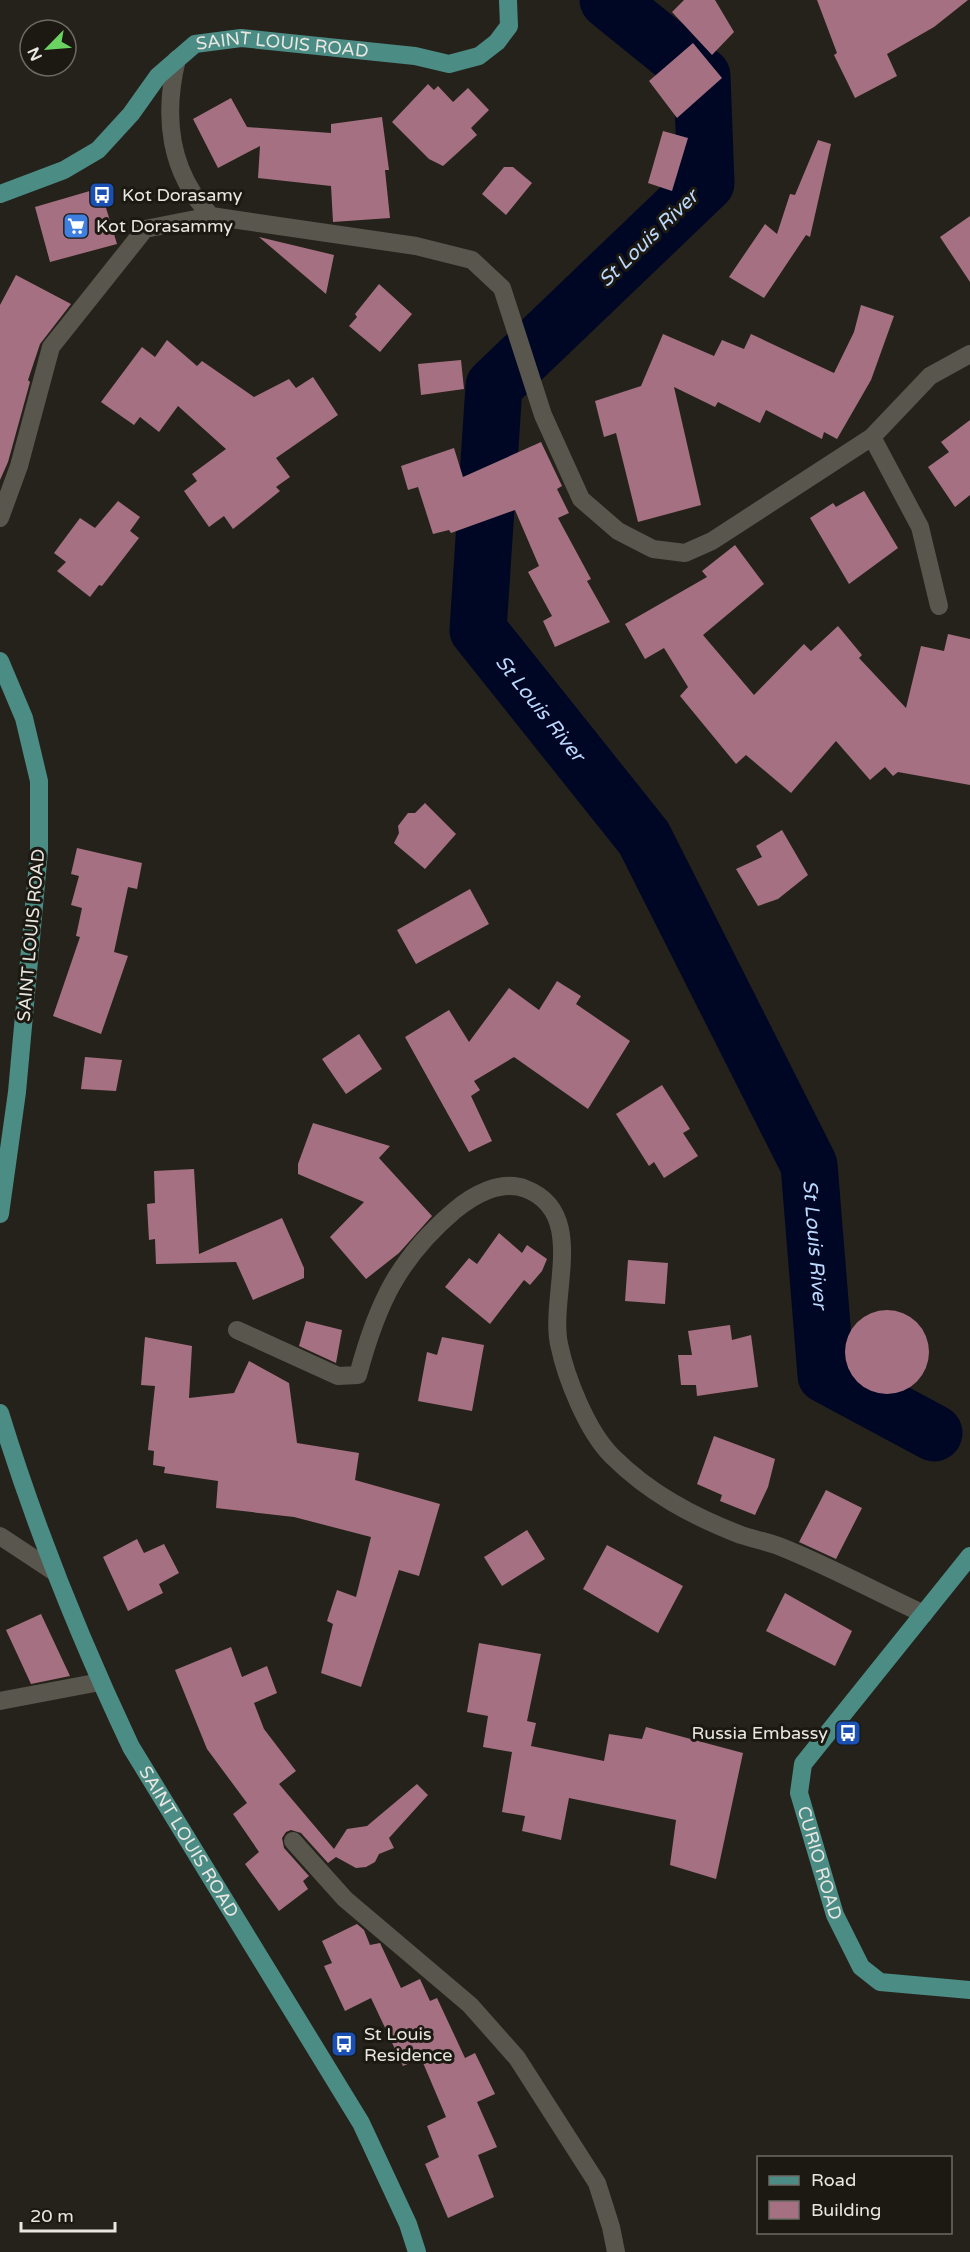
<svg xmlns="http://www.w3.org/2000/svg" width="970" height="2252" font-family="'Varela Round',sans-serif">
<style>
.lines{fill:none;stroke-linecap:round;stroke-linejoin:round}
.river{stroke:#000724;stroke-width:57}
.building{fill:#a57182}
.minor{stroke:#58564d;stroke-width:18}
.major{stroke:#4b8c85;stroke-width:18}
.labels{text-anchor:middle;stroke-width:6;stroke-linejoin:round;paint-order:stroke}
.street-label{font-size:18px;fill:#e9e7e2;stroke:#1b1912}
.poi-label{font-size:18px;fill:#e9e7e2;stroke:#1b1912;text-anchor:start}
.water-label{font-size:20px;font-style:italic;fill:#bcd8fc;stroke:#1b1912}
</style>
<rect width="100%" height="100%" fill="#25221b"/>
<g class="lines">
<!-- river -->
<path class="river" id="s1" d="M608 0 702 76 706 183 494 386 478 630 644 838 809 1165 826 1375 934 1433"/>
</g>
<!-- building -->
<path class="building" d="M684 0H715L734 32 712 55 672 12Z
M817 0H968L934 27 887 54 897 76 855 98 834 55 837 53Z
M693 43 722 78 677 118 649 81Z
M428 84 434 90 438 86 453 102 468 88 489 110 471 128 477 135 443 166 429 159 392 122Z
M231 98 247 127 331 133V124L382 117 389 170H385L390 218 333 222 331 186 258 178 260 146 218 168 193 119Z
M663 131 688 138 672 191 648 183Z
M818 140 831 144 810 237 806 235 764 298 729 277 765 224 777 234 790 194 795 195Z
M504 167H513L532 183 506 215 482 194Z
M100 188 117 244 50 262 35 207Z
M970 216V282L940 237Z
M259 237 334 255 326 294Z
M16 275 71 304 40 344 28 380 30 382 8 462 0 480V305Z
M379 284 412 314 380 352 349 326 357 317 355 314Z
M861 305 894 316 871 380 837 439 824 432 822 439 766 410 760 423 718 402 715 407 674 387 701 505 638 522 616 433 604 437 595 401 641 386 663 334 714 356 722 340 744 349 751 334 834 373 854 332Z
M167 340 197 366 202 361 254 397 289 379 296 388 313 377 338 415 276 458 290 477 276 487 280 491 233 529 224 516 209 527 184 491 197 481 192 474 226 449 178 406 159 432 140 417 134 425 101 402 142 347 155 357Z
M461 360 464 389 421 395 418 364Z
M970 420V495L955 507 928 467 949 452 941 442Z
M541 442 562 486 557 489 569 513 558 518 591 579 587 581 610 622 555 647 543 621 552 616 528 572 539 566 515 510 451 533 449 530 433 534 418 487 408 490 401 466 454 448 463 477Z
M864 491 898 548 849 584 810 518 833 503 836 507Z
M118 501 140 517 130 531 139 538 102 586 99 585 90 597 57 571 66 562 54 553 80 518 95 528Z
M735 545 764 584 703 635 754 695 804 644 811 651 838 626 862 655 859 658 906 708 921 646 944 651 948 634 970 639V785L898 772 893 776 885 767 870 780 836 741 791 793 746 755 736 764 680 696 688 687 664 648 645 659 625 624 707 577 702 571Z
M425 803 456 834 425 869 394 843 399 833 398 826 408 813H415Z
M782 830 808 875 778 899 758 906 736 869 762 857 756 846Z
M77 848 142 863 137 889 128 887 114 952 128 956 101 1034 53 1016 80 937 76 936 82 908 71 905 79 876 71 874Z
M470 889 489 924 416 964 397 930Z
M557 981 581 996 576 1004 630 1041 588 1109 514 1057 474 1081 480 1090 471 1096 492 1141 469 1152 405 1037 449 1010 469 1042 509 988 539 1010Z
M359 1034 382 1069 346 1094 322 1059Z
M85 1057 122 1060 116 1091 81 1089Z
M662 1085 690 1129 683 1133 698 1156 664 1178 654 1162 649 1166 616 1114Z
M313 1123 390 1146 379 1158 432 1216 399 1253 366 1279 330 1237 364 1202 298 1174V1164Z
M194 1169 199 1254 282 1218 304 1268V1278L253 1300 236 1262 156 1264 155 1239 149 1240 147 1204 155 1203 154 1171Z
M499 1233 522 1253 527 1245 547 1259 542 1271 530 1285 524 1280 490 1324 445 1287 469 1258 477 1264Z
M628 1260 668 1263 665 1304 625 1301Z
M845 1352a42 42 0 1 1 84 0a42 42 0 1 1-84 0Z
M306 1321 342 1330 336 1363 299 1346Z
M730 1325 732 1340 751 1335 758 1387 697 1396 696 1385H681L678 1355H692L688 1331Z
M145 1337 192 1346 189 1398 234 1393 249 1361 289 1383 297 1443 359 1453 355 1480 440 1504 419 1576 399 1570 361 1687 321 1673 333 1624 327 1621 337 1590 356 1597 371 1537 294 1517 216 1508 218 1481 164 1473 165 1467 153 1465 154 1451 148 1450 155 1386 141 1385Z
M442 1337 484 1345 472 1411 418 1401 427 1352 437 1355Z
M714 1436 775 1459 768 1487 755 1515 720 1501 722 1495 697 1484Z
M826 1490 862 1508 836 1559 799 1542Z
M527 1530 545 1559 502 1586 484 1557Z
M137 1539 144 1553 164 1544 179 1573 159 1584 163 1593 128 1611 103 1557Z
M607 1545 683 1586 658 1633 583 1589Z
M785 1593 852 1631 835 1666 766 1631Z
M41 1614 70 1676 31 1684 6 1630Z
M479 1643 541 1654 527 1721 536 1723 531 1746 604 1761 609 1734 642 1739 646 1727 743 1753 716 1879 670 1865 676 1820 569 1798 561 1840 522 1831 525 1816 502 1812 512 1752 483 1747 488 1716 467 1712Z
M231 1647 242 1677 267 1666 277 1693 254 1703 264 1729 296 1771 279 1784 334 1849 347 1829 367 1826 417 1784 428 1795 389 1838 394 1848 379 1854 375 1862 366 1867 356 1868 336 1857 328 1863 301 1833 291 1830 286 1832 282 1838 284 1848 309 1876 303 1881 308 1889 279 1911 245 1864 259 1852 233 1814 247 1803 207 1749 175 1670Z
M357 1924 364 1930 370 1945 380 1943 401 1988 420 1979 430 2001 437 1998 465 2058 475 2053 495 2094 477 2102 497 2147 478 2155 494 2197 448 2218 425 2164 439 2157 427 2126 446 2117 421 2058 403 2066 371 1998 345 2011 324 1966 332 1963 322 1941Z"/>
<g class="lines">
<!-- minor -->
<path class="minor" d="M177 59C163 116 169 172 211 216
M872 437 920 527 939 606
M0 518 19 466 51 347 145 229 211 216 416 246 472 260 502 288 543 415 581 499 618 531 653 549 685 553 712 541 872 437 930 376 970 354
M237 1330 338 1376 358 1375C377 1304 398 1259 454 1211 473 1195 501 1179 526 1189 588 1213 549 1295 559 1344 566 1378 587 1431 612 1456 649 1493 692 1516 741 1535 754 1539 768 1542 781 1547 829 1566 876 1592 924 1614
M0 1536 56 1573
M0 1701 100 1682
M293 1841 345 1899 470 2005 517 2058 597 2183 611 2227 616 2252"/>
<!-- major -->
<g class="major">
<path id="s2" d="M0 194 64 170 98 150 131 114 158 76 195 44 241 38 415 56 449 64 479 56 497 42 509 26 508 0"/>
<path d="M0 661 24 718 39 781V851L17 1092 0 1214"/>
<path id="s3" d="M0 1413C35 1527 80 1639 131 1747L361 2123 408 2224 417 2252"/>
<path id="s4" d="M970 1556 803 1764 799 1793 835 1915 861 1967 880 1982 970 1990"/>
</g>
</g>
<!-- icons -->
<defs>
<g id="bus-square" transform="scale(1.35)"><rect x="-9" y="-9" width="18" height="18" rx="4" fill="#1a4fb4" stroke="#1b1912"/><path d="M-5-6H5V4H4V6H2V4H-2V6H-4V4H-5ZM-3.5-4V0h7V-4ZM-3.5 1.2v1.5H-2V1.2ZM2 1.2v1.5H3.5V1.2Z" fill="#fff"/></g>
<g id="supermarket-square" transform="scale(1.35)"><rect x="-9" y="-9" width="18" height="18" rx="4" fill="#3f7fe0" stroke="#1b1912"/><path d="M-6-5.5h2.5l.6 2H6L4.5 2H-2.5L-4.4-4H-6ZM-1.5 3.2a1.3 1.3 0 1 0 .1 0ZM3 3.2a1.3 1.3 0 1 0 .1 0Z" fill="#fff"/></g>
</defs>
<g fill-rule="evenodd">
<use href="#bus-square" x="102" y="195"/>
<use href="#supermarket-square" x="76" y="226"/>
<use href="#bus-square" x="848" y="1733"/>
<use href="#bus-square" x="344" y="2044"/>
</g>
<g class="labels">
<!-- street labels -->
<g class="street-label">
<text dy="6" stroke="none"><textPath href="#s2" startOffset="340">SAINT LOUIS ROAD</textPath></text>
<text transform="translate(31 935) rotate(-85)" y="6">SAINT LOUIS ROAD</text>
<text dy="6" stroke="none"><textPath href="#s3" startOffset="470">SAINT LOUIS ROAD</textPath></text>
<text dy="6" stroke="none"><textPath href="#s4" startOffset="369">CURIO ROAD</textPath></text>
</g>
<!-- poi labels -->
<g class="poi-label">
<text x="122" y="201">Kot Dorasamy</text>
<text x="96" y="232">Kot Dorasammy</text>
<text x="828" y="1739" text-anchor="end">Russia Embassy</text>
<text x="364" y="2040">St Louis<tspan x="364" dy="21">Residence</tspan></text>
</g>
<!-- water labels -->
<g class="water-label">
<text transform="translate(648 238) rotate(-44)" y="7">St Louis River</text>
<text dy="7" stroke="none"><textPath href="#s1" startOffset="866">St Louis River</textPath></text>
<text dy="7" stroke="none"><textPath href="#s1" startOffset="1478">St Louis River</textPath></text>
</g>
</g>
<!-- legend -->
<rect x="757" y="2156" width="195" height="78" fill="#1b1912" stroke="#6d6b65" stroke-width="1.5"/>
<rect x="769" y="2176" width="30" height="9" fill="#4b8c85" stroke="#6d6b65" stroke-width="1.5"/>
<text x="811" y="2186" font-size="18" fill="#e9e7e2">Road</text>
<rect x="769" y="2201" width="30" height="18" fill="#a57182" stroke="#6d6b65" stroke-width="1.5"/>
<text x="811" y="2216" font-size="18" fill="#e9e7e2">Building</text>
<!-- north arrow -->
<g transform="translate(48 48) rotate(245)"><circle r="28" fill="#1b1912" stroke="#6d6b65" stroke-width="1.5"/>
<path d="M0-4.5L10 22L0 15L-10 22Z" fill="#6bd362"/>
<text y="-9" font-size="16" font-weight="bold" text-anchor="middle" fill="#e9e7e2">N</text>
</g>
<!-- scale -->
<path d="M21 2222v9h94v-9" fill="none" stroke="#e9e7e2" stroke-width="3"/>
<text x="30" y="2222" font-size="18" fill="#e9e7e2" stroke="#1b1912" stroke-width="4.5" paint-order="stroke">20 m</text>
</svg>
